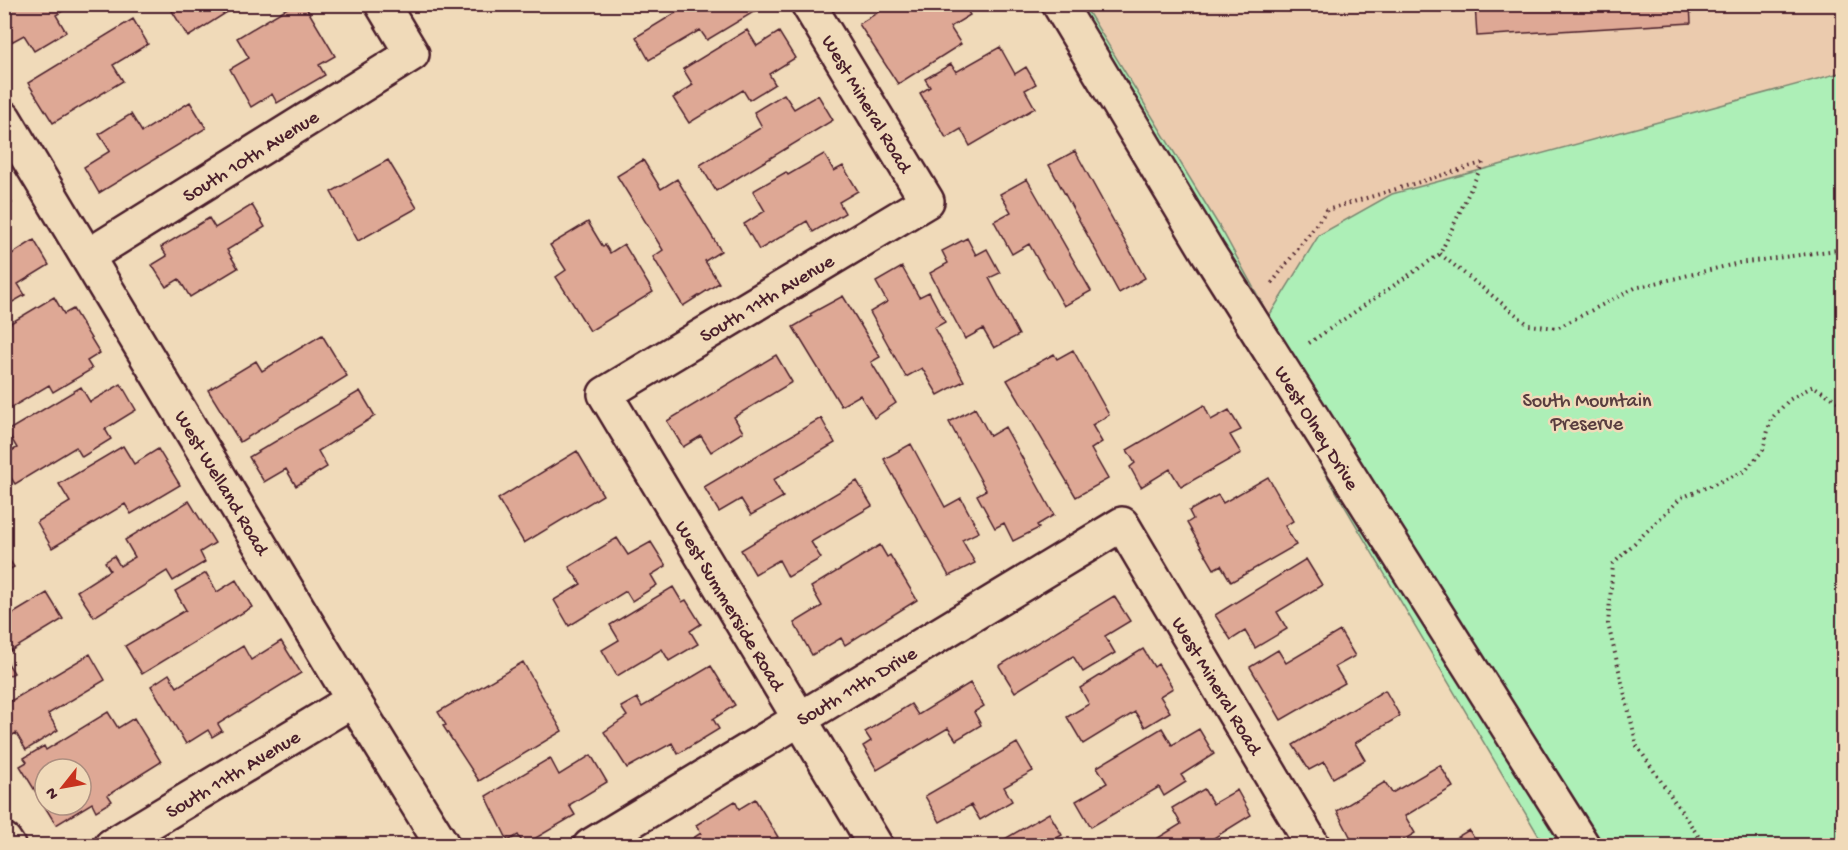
<svg xmlns="http://www.w3.org/2000/svg" width="1848" height="850" font-family="'Gochi Hand',sans-serif">
<style>
.built{fill:#ebcbae}
.green{fill:#adefb7;stroke:#7c8771;stroke-width:1.5}
.building{fill:#dea895;stroke:#4a1f2b;stroke-width:1.5;fill-rule:evenodd}
.lines{fill:none;stroke-linecap:round;stroke-linejoin:round}
.minor-casing{stroke:#4a1f2b;stroke-width:38}
.path{stroke:#4a1f2b;stroke-width:4;stroke-dasharray:1.5 4.5;stroke-linecap:butt}
.minor{stroke:#f0dab9;stroke-width:33}
.labels{text-anchor:middle;stroke-width:5;stroke-linejoin:round;paint-order:stroke}
.street-label{font-size:20px;fill:#4a1f2b;stroke:#f0dab9}
.park-label{font-size:20px;fill:#593e40;stroke:#f0dab9}
</style>
<rect width="100%" height="100%" fill="#f0dab9"/>
<filter id="ink" filterUnits="userSpaceOnUse"><feTurbulence type="fractalNoise" baseFrequency=".0167" numOctaves="2"/><feDisplacementMap in="SourceGraphic" scale="12" xChannelSelector="R" yChannelSelector="G"/><feConvolveMatrix kernelMatrix="1 2 1 2 8 2 1 2 1" color-interpolation-filters="sRGB"/></filter>
<g filter="url(#ink)">
<!-- built -->
<path class="built" d="M1084 5H1843V72L1392 194 1319 235 1269 316 1224 234Z"/>
<!-- green -->
<path class="green" d="M1050 5H1084L1224 234 1269 316 1319 235 1392 194 1843 72V845H1544Z"/>
<!-- building -->
<path class="building" d="M15 4H74L56 15 66 32 34 51 24 35 4 46V11Z
M183 4H240L188 37 172 11Z
M294 4H304L335 56 319 65 325 75 277 103 272 94 251 107 230 69 249 58 237 38Z
M690 4H761L762 7 707 40 700 30 649 60 636 37Z
M876 4H963L970 15 950 27 961 44 898 84 859 24 880 11Z
M1475 4H1690L1691 23 1477 36Z
M133 19 148 44 113 65 123 81 53 123 28 83Z
M747 30 757 46 779 32 795 58 769 74 775 84 749 100 743 90 689 123 673 98 693 85 683 69Z
M1000 47 1015 74 1026 67 1036 84 1025 90 1035 108 970 146 961 129 946 138 920 93 930 87 925 79 951 64 956 72Z
M784 94 794 109 818 95 833 120 716 191 700 165 762 127 754 112Z
M190 102 206 128 99 193 84 167 110 151 99 134 131 114 142 132Z
M1075 151 1145 278 1119 293 1049 165Z
M824 154 834 171 843 166 858 191 839 202 845 213 813 232 807 221 759 250 744 224 765 211 753 191 786 172 788 175Z
M388 160 417 208 358 241 331 192Z
M643 160 661 189 677 179 721 251 705 261 719 283 683 306 653 257 663 250 617 176Z
M1027 179 1091 291 1064 306 1029 244 1012 254 994 221 1011 212 1000 194Z
M4 191 12 203 4 208Z
M252 205 265 227 227 250 238 268 190 297 179 279 166 287 152 265 167 256 161 247 209 218 215 228Z
M588 222 603 247 605 245 610 253 624 244 653 292 590 331 556 277 566 270 550 245Z
M967 238 976 255 987 249 1000 273 989 278 1019 335 994 348 983 329 965 339 930 273 948 263 942 251Z
M34 240 49 265 18 284 25 295 4 307V259Z
M902 267 919 297 929 292 945 322 934 328 964 381 938 395 922 368 906 377 870 312 887 302 876 282Z
M843 296 880 357 871 362 896 403 874 418 860 395 841 406 793 327 812 316 810 314Z
M54 297 64 314 73 309 100 353 87 361 92 369 53 392 49 385 9 409 4 401V327Z
M322 335 347 376 240 442 208 390 256 361 262 371Z
M1073 350 1109 415 1092 425 1102 442 1091 449 1108 479 1076 497 1007 380 1054 354 1057 359Z
M776 355 792 382 734 417 743 432 711 452 701 436 683 447 667 421Z
M121 384 136 410 105 429 111 439 82 457 76 447 15 484 4 467V455L17 448 7 431 81 387 90 402Z
M360 391 375 416 318 451 327 467 296 486 286 469 264 482 249 457Z
M1204 405 1211 420 1229 410 1241 430 1230 435 1241 453 1181 487 1170 469 1141 487 1130 467 1135 463 1127 450Z
M975 408 990 436 1005 427 1054 515 1037 525 1039 528 1013 541 1004 523 995 528 977 495 986 490 949 422Z
M821 418 835 443 773 480 783 497 751 515 741 499 719 512 704 487Z
M911 444 945 507 961 498 979 532 962 540 975 563 949 576 884 459Z
M123 446 134 464 158 449 180 485 131 514 125 504 52 548 37 522 70 502 59 484Z
M577 451 603 495 524 543 498 499Z
M1268 477 1293 521 1285 526 1296 545 1231 582 1221 565 1214 569 1187 523 1193 519 1189 511 1218 495 1223 503Z
M857 481 872 506 811 542 821 558 788 577 779 560 755 574 741 550Z
M189 501 215 543 200 552 205 562 173 581 167 571 94 617 77 591 110 570 105 562 114 556 120 566 135 557 125 540Z
M617 538 628 555 651 542 666 566 651 575 657 585 632 601 626 591 569 626 554 600 581 584 569 567Z
M880 545 887 557 890 555 917 600 845 645 841 638 812 655 794 623 822 606 811 587Z
M4 552 14 567 4 573Z
M1306 559 1322 585 1277 612 1287 629 1255 648 1245 631 1231 640 1215 615Z
M206 573 217 592 236 580 252 607 142 674 125 646 186 610 175 591Z
M673 587 682 602 686 600 701 624 690 631 698 644 669 661 662 649 617 676 602 650 619 640 610 625Z
M47 593 63 619 4 655V619Z
M1114 596 1130 621 1105 636 1115 653 1083 672 1073 656 1015 692 999 666Z
M1340 631 1355 656 1335 667 1345 683 1281 720 1250 667 1278 650 1286 663Z
M281 641 301 673 218 724 222 731 212 737 208 730 186 744 151 686 169 674 177 687 243 646 251 660Z
M1143 649 1154 667 1158 664 1173 688 1160 696 1170 712 1145 727 1135 712 1083 744 1067 717 1089 704 1080 688Z
M90 654 105 680 48 714 58 730 26 750 16 733 4 740V705Z
M4 657 14 673 4 678Z
M523 662 562 731 479 781 443 726 446 725 438 712Z
M711 666 735 705 713 719 719 729 678 754 672 743 627 768 604 732 627 716 621 707 637 698 642 707Z
M970 683 984 706 974 712 981 725 956 740 948 728 877 770 863 746 871 741 865 732 911 704 918 715Z
M1385 690 1400 716 1355 743 1365 760 1333 778 1324 762 1309 770 1293 745Z
M108 712 118 728 134 718 161 762 108 795 112 801 96 811 92 803 56 825 20 766 27 762 24 758 44 746 46 750ZM45 769H81V805H45Z
M1162 728 1172 745 1199 729 1214 754 1181 775 1186 782 1164 796 1159 787 1091 827 1076 801 1107 783 1097 767Z
M1017 743 1033 771 1004 787 1012 801 980 820 971 805 940 822 925 796Z
M591 755 607 782 569 805 575 815 524 845 518 835 508 841 486 796 550 758 559 775Z
M1440 765 1453 787 1405 816 1415 833 1394 846 1354 844 1337 811 1385 782 1392 793Z
M1204 789 1213 804 1237 790 1251 815 1201 846H1145L1181 824 1172 808Z
M755 799 778 837 770 842 772 846H681L701 833 696 825 735 801 739 809Z
M1049 813 1062 835 1043 846H993Z
M1469 830 1479 846H1442Z"/>
<g class="lines">
<!-- minor casing -->
<g class="minor-casing">
<path id="minor" d="M808 4 927 201 605 394 876 846
M1059 4 1209 254 1583 846
M4 118 353 700 443 846
M88 256 412 54 382 4
M4 840 8 846
M111 846 353 700
M590 846 1122 524 1313 846"/>
</g>
<!-- path -->
<path class="path" d="M1440 254 1529 325 1557 328 1635 288 1739 263 1844 249
M1272 283 1327 210 1482 163
M1309 343 1440 254 1483 163
M1705 846 1637 746 1608 624 1613 564 1681 498 1745 471 1763 450 1771 419 1789 400 1813 386 1844 405"/>
<!-- minor -->
<use href="#minor" class="minor"/>
</g>
</g>
<g class="labels">
<!-- street labels -->
<g class="street-label">
<text transform="translate(868 103) rotate(59)" y="7">West Mineral Road</text>
<text transform="translate(250 155) rotate(-32)" y="7">South 10th Avenue</text>
<text transform="translate(766 297) rotate(-31)" y="7">South 11th Avenue</text>
<text transform="translate(1318 427) rotate(58)" y="7">West Olney Drive</text>
<text transform="translate(223 482) rotate(59)" y="7">West Welland Road</text>
<text transform="translate(731 605) rotate(59)" y="7">West Summerside Road</text>
<text transform="translate(856 685) rotate(-31)" y="7">South 11th Drive</text>
<text transform="translate(1218 685) rotate(59)" y="7">West Mineral Road</text>
<text transform="translate(232 773) rotate(-31)" y="7">South 11th Avenue</text>
</g>
<!-- park labels -->
<g class="park-label">
<text x="1587" y="406">South Mountain<tspan x="1587" dy="23">Preserve</tspan></text>
</g>
</g>
<!-- margin -->
<rect width="1848" height="850" fill="none" stroke="#f0dab9" stroke-width="24"/>
<rect x="12" y="12" width="1824" height="826" fill="none" stroke="#4a1f2b" stroke-width="2" filter="url(#ink)"/>
<!-- north arrow -->
<g transform="translate(63 787) rotate(239)"><circle r="28" fill="#f0dab9" stroke="#ae8f80" stroke-width="1.5"/>
<path d="M0-4.5L10 22L0 15L-10 22Z" fill="#c8321e"/>
<text y="-9" font-size="16" font-weight="bold" text-anchor="middle" fill="#4a1f2b">N</text>
</g>
</svg>
